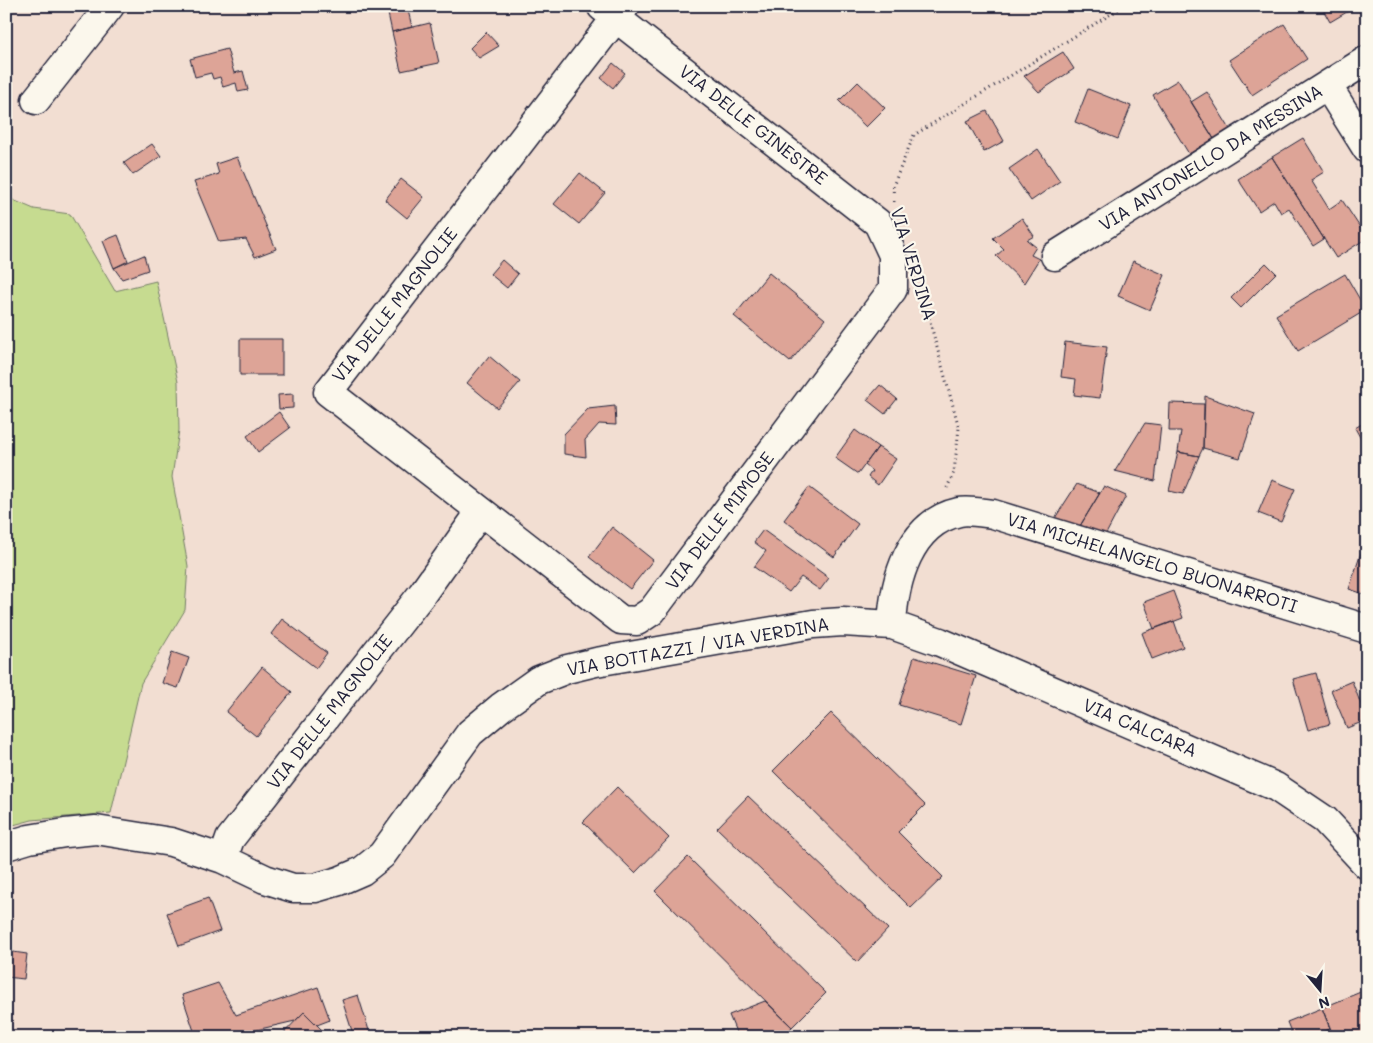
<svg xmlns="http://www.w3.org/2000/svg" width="1373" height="1043" font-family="Mali,sans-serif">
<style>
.green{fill:#c6db90;stroke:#747e66}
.building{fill:#dda497;stroke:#22223b}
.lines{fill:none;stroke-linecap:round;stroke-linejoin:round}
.street-casing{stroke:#22223b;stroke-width:31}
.path{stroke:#22223b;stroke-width:3;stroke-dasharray:1 4;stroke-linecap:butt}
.street{stroke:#fbf7ec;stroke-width:28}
.labels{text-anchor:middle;stroke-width:4.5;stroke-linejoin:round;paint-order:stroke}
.street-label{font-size:18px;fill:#22223b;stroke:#fbf7ec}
</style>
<rect width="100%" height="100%" fill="#f2ded2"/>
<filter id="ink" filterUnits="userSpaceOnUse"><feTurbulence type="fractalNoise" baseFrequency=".02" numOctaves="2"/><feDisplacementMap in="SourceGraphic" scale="10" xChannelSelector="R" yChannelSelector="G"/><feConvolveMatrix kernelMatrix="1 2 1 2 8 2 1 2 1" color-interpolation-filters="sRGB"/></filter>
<g filter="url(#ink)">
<!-- green -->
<path class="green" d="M6 197 34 209 70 214 115 291 156 281 178 382 179 430 172 477 188 566 185 610 141 683 111 813 32 820 6 827Z"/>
<!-- building -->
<path class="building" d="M398 6H407L412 27 392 32 387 9Z
M1321 6H1357L1330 22Z
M430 23 439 63 401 71 392 32Z
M1284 24 1307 59 1252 95 1229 60Z
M486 32 499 46 479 58 470 48Z
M227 49 234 73 243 71 248 90 238 92 236 83 223 87 220 77 213 79 211 73 195 77 190 59Z
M1063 52 1074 69 1039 92 1024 76Z
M613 63 625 73 613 88 601 78Z
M1178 80 1214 139 1189 154 1153 95Z
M858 82 885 108 866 127 839 101Z
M1088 89 1131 106 1118 139 1075 122Z
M1207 92 1230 129 1214 139 1191 102Z
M987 111 1004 141 984 152 967 121Z
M1303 138 1324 172 1311 180 1329 209 1342 200 1367 238 1336 258 1272 157Z
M152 144 161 156 133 175 124 163Z
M1038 149 1060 181 1031 201 1009 169Z
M237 157 276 249 255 257 246 239 219 242 194 182 219 174 216 164Z
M1272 157 1324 239 1313 246 1289 208 1281 213 1274 201 1259 211 1238 179Z
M580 173 605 193 579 224 554 204Z
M401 179 424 197 407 218 385 200Z
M1022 218 1034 236 1027 240 1036 247 1031 255 1039 259 1024 283 996 256 1004 249 993 238Z
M118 235 128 261 114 268 103 241Z
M144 255 148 270 122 279 114 268Z
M502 260 518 274 507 288 490 274Z
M1133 261 1165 275 1150 310 1118 296Z
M1266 263 1276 273 1241 308 1231 298Z
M769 273 825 319 790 362 734 316Z
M1345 274 1366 310 1298 351 1276 315Z
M240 339H282V375H240Z
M1065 342 1107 347 1100 398 1074 395 1076 379 1061 377Z
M489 356 520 382 497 408 467 383Z
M880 385 897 399 885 414 867 400Z
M293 394V408L279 409 278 395Z
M1205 396 1255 414 1240 458 1203 448Z
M1170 403 1204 404 1203 448 1199 456 1178 452 1181 431H1169Z
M615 406 616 425 599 424 585 440 586 457 564 454V434L588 409Z
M279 412 290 428 258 452 247 436Z
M1367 421V436L1361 439 1355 428Z
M1145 423 1161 425 1155 481 1115 471Z
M855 430 878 447 858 474 835 458Z
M878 447 896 459 878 485 868 477 872 471 865 465Z
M1178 452 1199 456 1183 494 1169 491Z
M1272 480 1295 489 1281 522 1258 513Z
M1077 484 1100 493 1080 526 1055 518Z
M1104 486 1126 496 1106 534 1080 526Z
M809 487 858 524 834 557 784 520Z
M612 527 653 560 630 589 589 557Z
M763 530 829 578 820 590 801 577 789 592 754 567 766 551 754 542Z
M1362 550 1367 552V595L1349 589Z
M1173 591 1183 618 1154 629 1144 602Z
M282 619 327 653 316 668 271 634Z
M1174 621 1183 647 1152 659 1142 633Z
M172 652 189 658 178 688 162 683Z
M914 657 976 676 961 724 899 705Z
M262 667 292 692 256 736 226 712Z
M1316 673 1330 724 1308 730 1293 679Z
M1352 681 1367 720 1347 728 1331 690Z
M831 713 925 805 898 832 943 877 911 908 773 771Z
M617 787 669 838 635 873 583 822Z
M748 796 888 929 857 962 717 828Z
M688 857 826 993 792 1027 655 891Z
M208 898 220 931 179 946 167 913Z
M6 951 27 954 24 979 6 977Z
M218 983 236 1015 318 987 330 1020 317 1025 304 1012 295 1021 226 1037H196L182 995Z
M1363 991 1367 1000V1037H1334L1322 1008Z
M358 995 371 1037H354L342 1000Z
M765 1001 792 1027 783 1037H738L729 1015Z
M1322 1008 1330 1029 1310 1037H1293L1287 1022Z
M304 1012 329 1037H280Z"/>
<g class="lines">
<!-- street casing -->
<g class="street-casing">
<path id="street" d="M1327 85 1367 149
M36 100 110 6
M1055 256 1367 60
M481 511 621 620 637 621 652 611 893 289V255L878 223 602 7
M892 625C894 581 909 523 959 512 968 510 984 513 993 514L1367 629
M6 846 29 839 65 833 96 830 171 842 223 859 265 879 293 888H315L339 881 362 871 382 855 470 733 501 707 539 680 567 669 596 662 813 624 843 622 892 625 940 642 1276 787 1325 820 1367 865
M223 859 230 839 422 594 481 511 328 392 625 6"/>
</g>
<!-- path -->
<path class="path" d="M894 202 893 186 914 135 1124 6
M921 289 959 428 954 472 947 488"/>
<!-- street -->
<use href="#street" class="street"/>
</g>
</g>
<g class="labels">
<!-- street labels -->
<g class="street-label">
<text transform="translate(753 125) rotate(38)" y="6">VIA DELLE GINESTRE</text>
<text transform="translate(1211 158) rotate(-32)" y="6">VIA ANTONELLO DA MESSINA</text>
<text transform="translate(913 264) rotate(73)" y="6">VIA VERDINA</text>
<text transform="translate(395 305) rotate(-52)" y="6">VIA DELLE MAGNOLIE</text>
<text transform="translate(720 521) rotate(-53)" y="6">VIA DELLE MIMOSE</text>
<text transform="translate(1152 563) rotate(17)" y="6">VIA MICHELANGELO BUONARROTI</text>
<text transform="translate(698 647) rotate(-10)" y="6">VIA BOTTAZZI / VIA VERDINA</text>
<text transform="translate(330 712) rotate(-52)" y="6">VIA DELLE MAGNOLIE</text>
<text transform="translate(1140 728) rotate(23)" y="6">VIA CALCARA</text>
</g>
</g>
<!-- margin -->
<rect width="1373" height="1043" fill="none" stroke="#fbf7ec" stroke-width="25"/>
<rect x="12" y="12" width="1348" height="1018" fill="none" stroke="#22223b" stroke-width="2" filter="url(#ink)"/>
<!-- north arrow -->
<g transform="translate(1320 990) rotate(162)" stroke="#fbf7ec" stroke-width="4" paint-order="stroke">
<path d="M0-4L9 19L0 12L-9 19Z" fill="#22223b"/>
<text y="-8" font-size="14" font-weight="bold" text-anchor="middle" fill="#22223b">N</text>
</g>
</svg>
